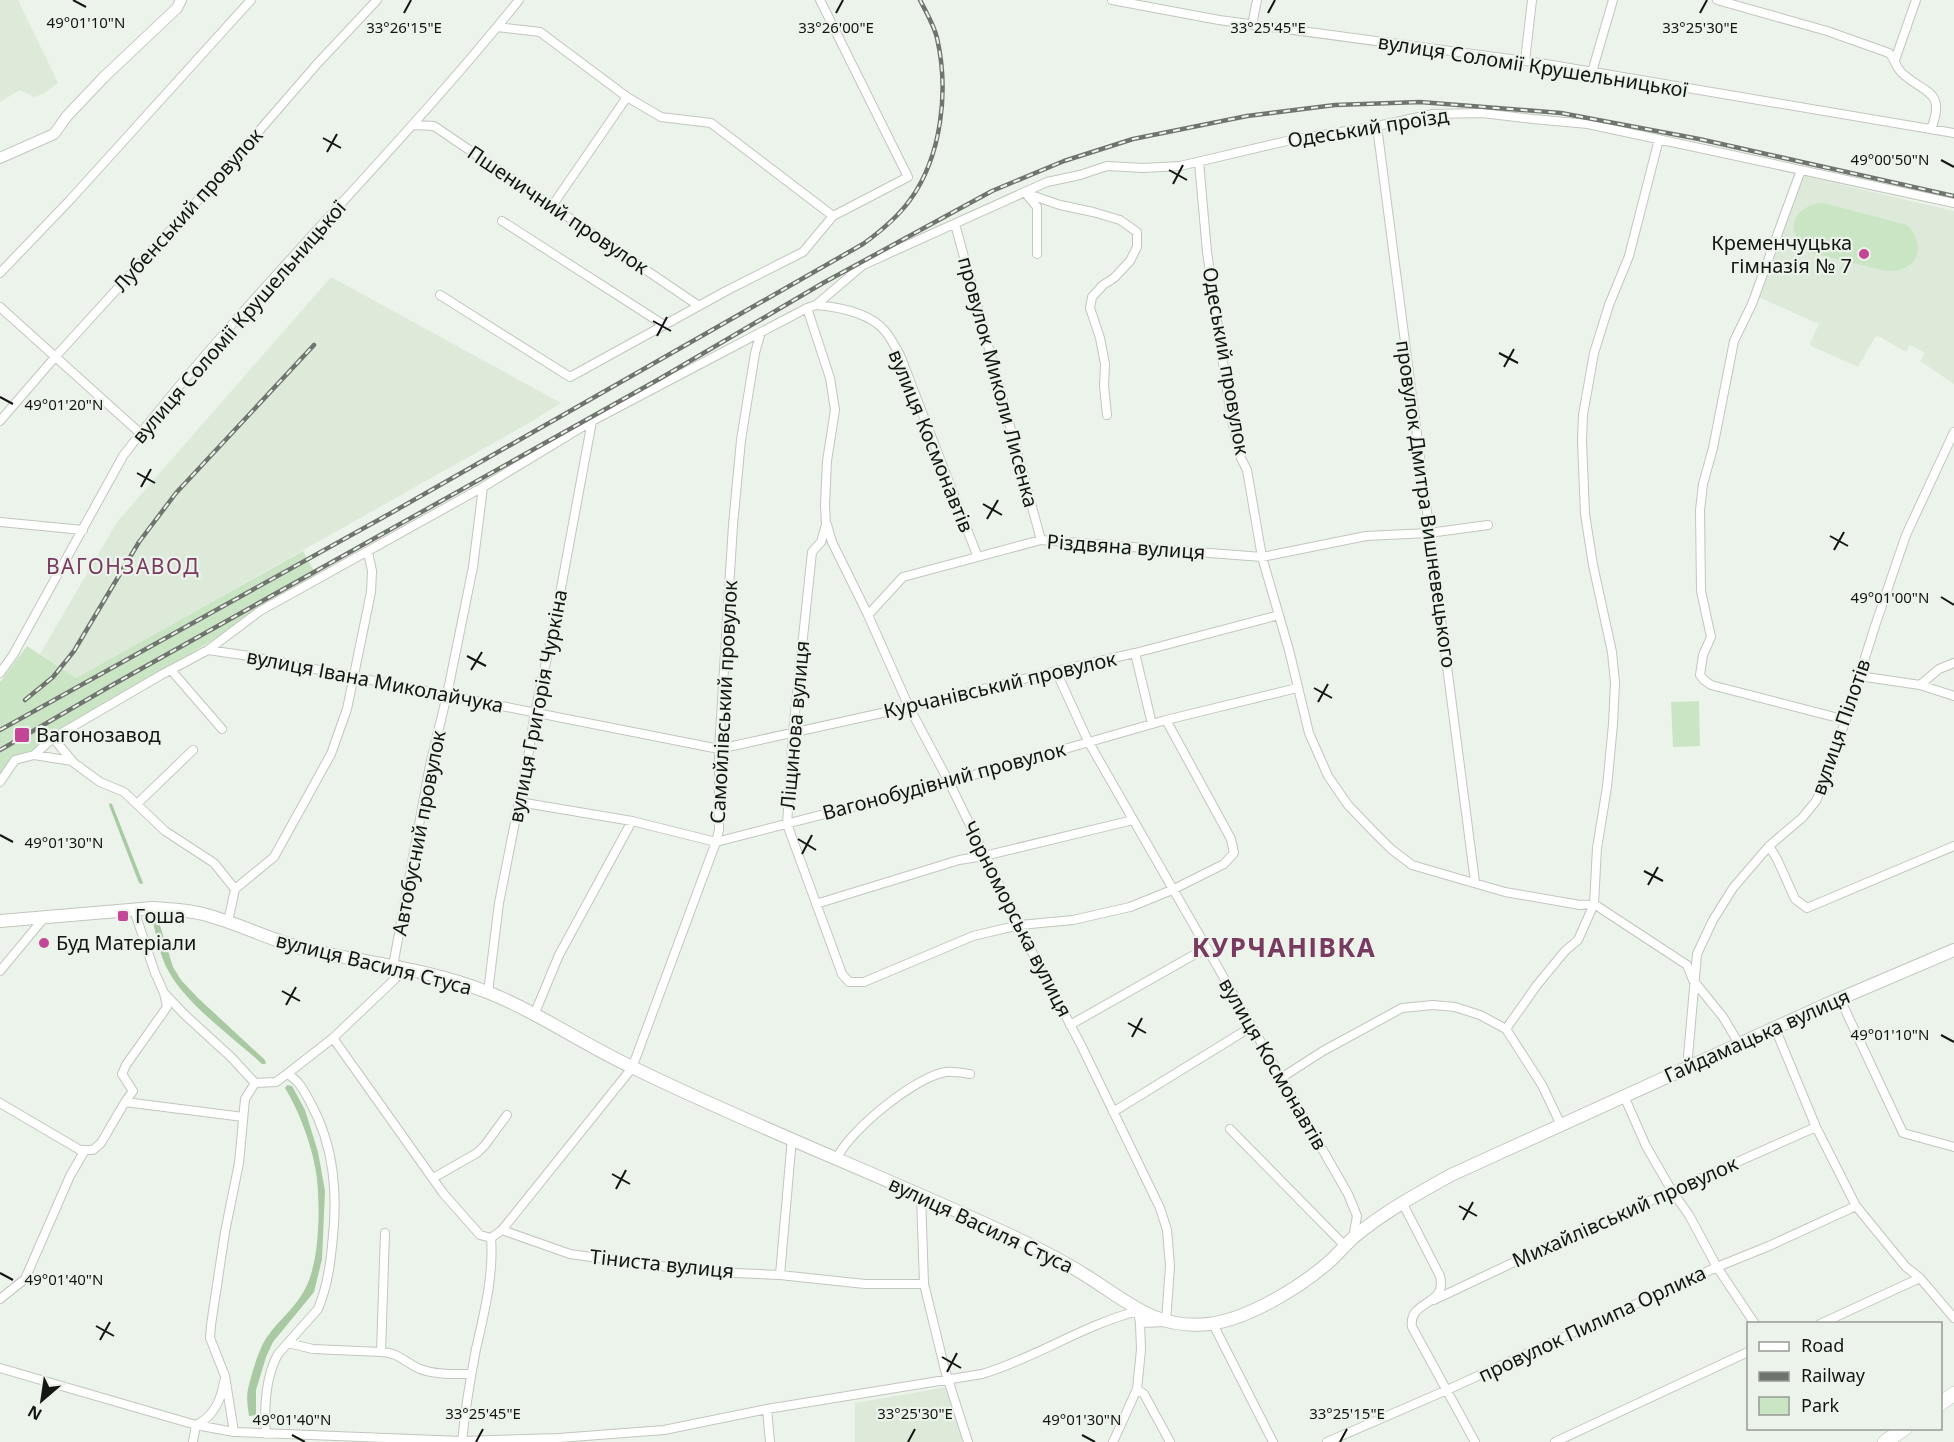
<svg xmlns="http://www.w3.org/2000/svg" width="1954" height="1442" font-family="'Noto Sans',sans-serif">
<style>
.built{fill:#ddeada}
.green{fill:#cae5c4}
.water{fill:#a8c9a1}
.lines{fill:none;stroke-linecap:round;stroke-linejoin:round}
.minor-casing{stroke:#c0c7be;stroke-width:10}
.tertiary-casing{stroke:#c0c7be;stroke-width:12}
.secondary-casing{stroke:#c0c7be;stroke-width:14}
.trunk-casing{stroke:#c0c7be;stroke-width:15}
.minor{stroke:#fff;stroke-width:8}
.tertiary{stroke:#fff;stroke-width:10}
.secondary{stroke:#fff;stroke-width:12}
.trunk{stroke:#fff;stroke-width:14}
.rail-casing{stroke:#6f746e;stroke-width:4.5}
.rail{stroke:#ecf3ea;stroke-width:2;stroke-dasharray:7;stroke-linecap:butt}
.ticks{fill:none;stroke:#131613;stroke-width:2}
.poi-dot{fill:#c44797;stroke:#ecf3ea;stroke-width:2}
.labels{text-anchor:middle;stroke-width:4.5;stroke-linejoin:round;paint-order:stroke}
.street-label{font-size:20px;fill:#131613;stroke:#ecf3ea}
.poi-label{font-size:20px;fill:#131613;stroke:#ecf3ea;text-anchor:start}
.neighbourhood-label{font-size:21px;letter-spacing:1.5px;fill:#783a60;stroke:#ecf3ea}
.district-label{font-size:26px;font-weight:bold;letter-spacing:1.5px;fill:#783a60;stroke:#ecf3ea}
.ticks-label{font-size:15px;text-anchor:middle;fill:#131613;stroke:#ecf3ea;stroke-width:4.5;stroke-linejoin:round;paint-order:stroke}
</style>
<rect width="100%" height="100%" fill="#ecf3ea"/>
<!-- built -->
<path class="built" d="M0 0H18L58 83 43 94 34 97 20 90 0 102Z
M1804 176 1954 211V384L1920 361 1925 353 1910 345 1906 352 1878 336 1875 337 1858 367 1811 346 1810 343 1819 324 1758 297Z
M331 277 561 403 529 423 76 678 40 654 117 522Z
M947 1387 963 1442H855V1403Z"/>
<!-- green -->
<path class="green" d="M1823 203 1907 225C1929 247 1916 273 1886 271L1812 253C1783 237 1790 205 1823 203Z
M303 551 317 577 38 746 31 753 13 758 0 779V682L27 646 76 678Z
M1699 701 1700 746 1673 747 1671 702Z"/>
<!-- water -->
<path class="water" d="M110 803 112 804 143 883 142 884 139 883 109 805Z
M153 913 157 916 173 967 181 980 198 998 265 1060 266 1064H262C233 1037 188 1006 169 972 159 955 156 933 151 914Z
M287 1085 292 1086 305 1110 318 1152 325 1191 322 1259 314 1292 273 1342 266 1357 256 1390V1415L249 1416C248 1408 246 1397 248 1389 251 1376 259 1348 267 1337 278 1321 294 1309 304 1291 320 1263 320 1211 317 1179 314 1151 300 1112 285 1088Z"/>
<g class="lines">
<!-- minor casing -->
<g class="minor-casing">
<path id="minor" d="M1112 0 1219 20 1540 63 1954 133
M1717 0 1827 31 1889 53C1895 59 1895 66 1901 72 1923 94 1947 89 1931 129
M1252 25 1257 0
M497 27 540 32 627 97 661 117 711 123 833 216
M1895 60 1916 0
M1525 61 1532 0
M1592 72 1613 0
M414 125 434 126 699 306
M1377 126 1475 882
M1199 162 1207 252 1231 417 1240 456 1247 470 1262 557 1289 650 1309 733 1328 776 1348 805 1372 830 1391 849 1412 865 1505 892 1580 905 1594 904 1687 965 1693 980 1723 1017 1739 1044
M1801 170 1752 304 1734 341 1713 448 1703 484 1700 510 1701 591 1711 637 1703 655 1700 675 1704 680 1711 685 1846 720
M1025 193 1060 205 1093 212 1120 220 1137 232V247L1130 261 1114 278 1103 285 1092 297 1090 308 1100 338 1105 364 1104 386 1107 415
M1028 196 1037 207V254
M552 206 627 97
M502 221 664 325
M955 224 1041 540
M0 273 70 200 251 0
M440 295 570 377 726 291 803 252 833 216 908 177 820 0
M816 305C839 307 869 312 885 331 891 338 895 347 900 355L977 555
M0 307 140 433
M807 308 830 378 835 410 827 461 825 505 826 525 821 542 812 552 793 732 787 824 842 974 849 982H864L973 936 1020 925 1073 920 1130 907 1172 890 1224 864 1234 853 1231 839 1166 720
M0 421 56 356 220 176 317 64 377 0
M0 522 83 530
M827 525 832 542 868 615 909 707 949 782 1035 958 1081 1045 1160 1208 1167 1230 1170 1266 1166 1322 1140 1323 1141 1350 1137 1389 1113 1442
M868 615 903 577 1041 540 1262 557 1366 536 1429 533 1488 525
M208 650 249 656 719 749 909 707 1056 671 1135 653 1279 615
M1135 653 1152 724
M171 670 222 729
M1056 671 1088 741 1348 1194 1357 1216 1353 1238
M0 673 13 655 123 456C246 296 393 157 519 0
M1859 676 1920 685 1954 696
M1920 685 1939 669 1954 663
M53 738 161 675 208 650 260 611 483 487 592 421 807 308 816 305 863 265 1047 182 1080 175 1107 166 1143 168 1180 166 1291 140 1377 126 1433 114 1482 113 1533 119 1588 124 1954 203
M34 755 72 761
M0 782 15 760 34 755 53 738 74 763 100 782 124 792 165 831 214 863 235 889 228 922
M519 802 632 821 716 842 949 782 1166 720 1297 688
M137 804 193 750
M1769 846 1777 859 1795 899 1807 908 1954 846
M235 889 274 857 331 754 347 709 371 592 372 571 368 552
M816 904 959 860 984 856 1133 820
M137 909 136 916 155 973 164 993 185 1015 231 1057 255 1083
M393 966 430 765 447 695 473 567 483 487
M0 971 44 918
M488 992 499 903 529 751 535 712 554 626 592 421
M1840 999 1903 1133 1954 1147
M534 1015 559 955 632 821
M1070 1025 1206 948
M1775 1028 1816 1127 1856 1206 1906 1267 1920 1278 1954 1318
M1506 1029 1537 985 1565 951 1578 940 1594 904 1597 848 1607 787 1613 724 1615 683 1612 652 1593 565 1585 514 1582 441 1583 415 1594 353 1609 305 1629 256 1659 139
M333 1038 443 1193 480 1235 491 1238 502 1230 570 1254 642 1264 713 1272 780 1275 865 1284H924
M1687 1068 1697 954 1713 920 1733 888 1769 846 1802 818 1816 801 1829 772 1875 626 1906 535 1954 432
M1281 1078 1323 1051 1402 1008 1433 1005 1455 1007 1480 1015 1506 1029 1542 1085 1561 1125
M255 1083 276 1082 287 1074 333 1038 395 979 403 968
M1624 1096 1646 1146 1672 1191 1689 1215 1717 1267 1755 1324
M125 1102 133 1091 122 1074 126 1065 167 1007 164 993
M0 1103 80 1150H93L101 1143 125 1102 243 1117
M1113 1112 1251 1027
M1230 1129 1345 1246
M837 1158C849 1131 916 1076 946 1072 954 1071 963 1073 970 1074
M433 1178 477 1153 485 1145 507 1115
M921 1196 924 1284 945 1370 968 1442
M1402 1202 1440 1276C1448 1307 1408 1299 1412 1327L1475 1442
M502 1230 632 1068 716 842 719 830V749L733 525 741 440 755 353 761 332
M385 1233 381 1352C398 1352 406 1363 420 1369 436 1375 454 1374 471 1374
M780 1275 792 1138
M0 1299 25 1279 70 1176 85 1150
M1434 1300 1546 1247 1816 1127
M1213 1324 1273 1442
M1820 1324 1920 1278
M288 1343 313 1349 381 1352
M0 1368 196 1425 234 1432 462 1441 559 1438 664 1430 767 1409 982 1374C1036 1358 1083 1325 1138 1311L1140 1323
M1137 1389 1144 1394 1170 1442
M767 1409 770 1442
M234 1432 225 1376 210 1338 211 1325 225 1232 239 1163 245 1099 255 1083
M266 1434C264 1407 265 1378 278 1354L318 1309C327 1288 330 1268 332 1246 338 1196 335 1147 310 1102 304 1091 299 1080 287 1074
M193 1442 196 1425C213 1417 221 1400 224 1382
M462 1442C465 1411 470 1380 476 1349 484 1314 494 1275 491 1238
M1327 1442 1447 1390 1717 1267 1769 1246 1856 1206
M1555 1442 1748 1352"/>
</g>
<!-- tertiary casing -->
<g class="tertiary-casing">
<path id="tertiary" d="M0 158 54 134 67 116 104 77 177 8 181 0"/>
</g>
<!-- secondary casing -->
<g class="secondary-casing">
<path id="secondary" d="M0 921 153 908C170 909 187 910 203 914 238 923 270 940 305 949 366 963 429 969 487 992 538 1012 584 1045 634 1068 759 1129 890 1179 1016 1238 1039 1249 1063 1261 1085 1275 1127 1301 1155 1330 1209 1324 1248 1319 1299 1288 1329 1262 1338 1254 1345 1245 1354 1237 1384 1212 1417 1194 1451 1175L1825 1005 1954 950"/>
</g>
<!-- trunk casing -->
<g class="trunk-casing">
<path id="trunk" d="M1940 1404 1954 1394
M1885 1442 1905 1428"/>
</g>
<!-- minor -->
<use href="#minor" class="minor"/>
<!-- tertiary -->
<use href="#tertiary" class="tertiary"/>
<!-- secondary -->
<use href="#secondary" class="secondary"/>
<!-- trunk -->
<use href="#trunk" class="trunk"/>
<!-- rail casing -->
<g class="rail-casing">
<path id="rail" d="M25 700 53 677 74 651 139 542 176 493 314 345
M0 730 391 513 863 244C881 231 897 218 910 200 942 156 949 90 937 38 934 25 926 12 920 0
M0 750 114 684 661 378 823 283 992 191 1064 161 1133 139 1247 116 1335 105 1420 102 1561 113 1699 139 1954 196"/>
</g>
<!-- rail -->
<use href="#rail" class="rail"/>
</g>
<!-- ticks -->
<path class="ticks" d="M73 0 86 7M404 13 411 0M836 13 843 0M1268 13 1275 0M1700 13 1707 0M323 138 341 148M327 152 337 134M1941 160 1954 167M1169 170 1187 180M1173 184 1183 165M653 321 671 331M657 336 667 317M1499 353 1518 363M1504 367 1514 349M0 397 13 404M137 473 155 483M141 487 151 469M983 504 1002 515M987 519 998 500M1830 536 1848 546M1834 550 1844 532M1941 597 1954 605M467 656 486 666M471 670 482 652M1314 688 1332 698M1318 702 1328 684M0 835 13 842M798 839 816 850M802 854 812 835M1644 871 1663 881M1648 885 1658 867M282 991 300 1001M286 1005 296 987M1128 1023 1146 1033M1941 1035 1954 1042M1132 1037 1142 1018M612 1174 630 1184M616 1189 626 1170M1459 1206 1477 1216M1463 1220 1473 1202M0 1273 13 1280M96 1326 114 1336M100 1340 110 1322M942 1357 961 1368M947 1372 957 1353M292 1435 305 1442M1082 1435 1095 1442M476 1442 483 1429M908 1442 915 1429M1340 1442 1347 1429"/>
<!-- markers -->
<g class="poi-dot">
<circle cx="1864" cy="254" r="6"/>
<rect x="14" y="727" width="16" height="16" rx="3"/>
<rect x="117" y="910" width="12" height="12" rx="3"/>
<circle cx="44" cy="943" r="6"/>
</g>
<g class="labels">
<!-- street labels -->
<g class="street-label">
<text transform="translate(1533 66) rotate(9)" y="7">вулиця Соломії Крушельницької</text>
<text transform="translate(1368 128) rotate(-9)" y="7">Одеський проїзд</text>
<text transform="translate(188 210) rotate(-48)" y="7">Лубенський провулок</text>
<text transform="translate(558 210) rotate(34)" y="7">Пшеничний провулок</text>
<text transform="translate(239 322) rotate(-49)" y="7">вулиця Соломії Крушельницької</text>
<text transform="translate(1226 361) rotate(80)" y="7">Одеський провулок</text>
<text transform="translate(998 382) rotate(75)" y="7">провулок Миколи Лисенка</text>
<text transform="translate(931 441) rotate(68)" y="7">вулиця Космонавтів</text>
<text transform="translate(1426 504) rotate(82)" y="7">провулок Дмитра Вишневецького</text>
<text transform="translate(1126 547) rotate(4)" y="7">Різдвяна вулиця</text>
<text transform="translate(375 681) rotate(11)" y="7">вулиця Івана Миколайчука</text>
<text transform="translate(1000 685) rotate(-13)" y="7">Курчанівський провулок</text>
<text transform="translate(724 702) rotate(-87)" y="7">Самойлівський провулок</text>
<text transform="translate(538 706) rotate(-79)" y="7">вулиця Григорія Чуркіна</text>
<text transform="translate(795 725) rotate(-85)" y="7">Ліщинова вулиця</text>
<text transform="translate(1841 727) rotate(-71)" y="7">вулиця Пілотів</text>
<text transform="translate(944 781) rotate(-15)" y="7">Вагонобудівний провулок</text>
<text transform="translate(419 833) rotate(-79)" y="7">Автобусний провулок</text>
<text transform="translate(1017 919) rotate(63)" y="7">Чорноморська вулиця</text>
<text transform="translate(374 964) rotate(14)" y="7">вулиця Василя Стуса</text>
<text transform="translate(1757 1036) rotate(-24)" y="7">Гайдамацька вулиця</text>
<text transform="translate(1273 1064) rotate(60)" y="7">вулиця Космонавтів</text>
<text transform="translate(1625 1212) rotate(-24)" y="7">Михайлівський провулок</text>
<text transform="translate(981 1225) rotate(25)" y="7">вулиця Василя Стуса</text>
<text transform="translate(662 1264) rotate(6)" y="7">Тіниста вулиця</text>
<text transform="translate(1592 1324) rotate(-25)" y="7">провулок Пилипа Орлика</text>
</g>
<!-- poi labels -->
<g class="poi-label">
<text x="1852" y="250" text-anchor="end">Кременчуцька<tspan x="1852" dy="23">гімназія № 7</tspan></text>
<text x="36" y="742">Вагонозавод</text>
<text x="135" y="923">Гоша</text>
<text x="56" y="950">Буд Матерiали</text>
</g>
<!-- neighbourhood labels -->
<g class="neighbourhood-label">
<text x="123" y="574">ВАГОНЗАВОД</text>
</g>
<!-- district labels -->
<g class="district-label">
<text x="1284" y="957">КУРЧАНІВКА</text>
</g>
</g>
<g class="ticks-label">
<text x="86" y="28">49°01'10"N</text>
<text x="404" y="33">33°26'15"E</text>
<text x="836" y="33">33°26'00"E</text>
<text x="1268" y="33">33°25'45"E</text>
<text x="1700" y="33">33°25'30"E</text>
<text x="1890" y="165">49°00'50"N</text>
<text x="64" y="410">49°01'20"N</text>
<text x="1890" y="603">49°01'00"N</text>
<text x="64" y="848">49°01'30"N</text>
<text x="1890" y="1040">49°01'10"N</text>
<text x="64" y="1285">49°01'40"N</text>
<text x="483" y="1419">33°25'45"E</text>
<text x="915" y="1419">33°25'30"E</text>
<text x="1347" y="1419">33°25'15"E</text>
<text x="292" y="1425">49°01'40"N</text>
<text x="1082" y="1425">49°01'30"N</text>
</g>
<!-- legend -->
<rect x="1747" y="1322" width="195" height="108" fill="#ecf3ea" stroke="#959b94" stroke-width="1.5"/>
<rect x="1759" y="1342" width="30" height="9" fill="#ffffff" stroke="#959b94" stroke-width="1.5"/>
<text x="1801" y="1352" font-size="18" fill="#131613">Road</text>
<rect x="1759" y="1372" width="30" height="9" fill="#6f746e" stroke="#959b94" stroke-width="1.5"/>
<text x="1801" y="1382" font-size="18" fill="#131613">Railway</text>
<rect x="1759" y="1397" width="30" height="18" fill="#cae5c4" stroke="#959b94" stroke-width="1.5"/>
<text x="1801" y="1412" font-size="18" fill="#131613">Park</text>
<!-- north arrow -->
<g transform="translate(42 1400) rotate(209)" stroke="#ecf3ea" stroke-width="4.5" paint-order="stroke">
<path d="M0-4.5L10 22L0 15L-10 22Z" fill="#131613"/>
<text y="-9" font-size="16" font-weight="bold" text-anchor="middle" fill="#131613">N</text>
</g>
</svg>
